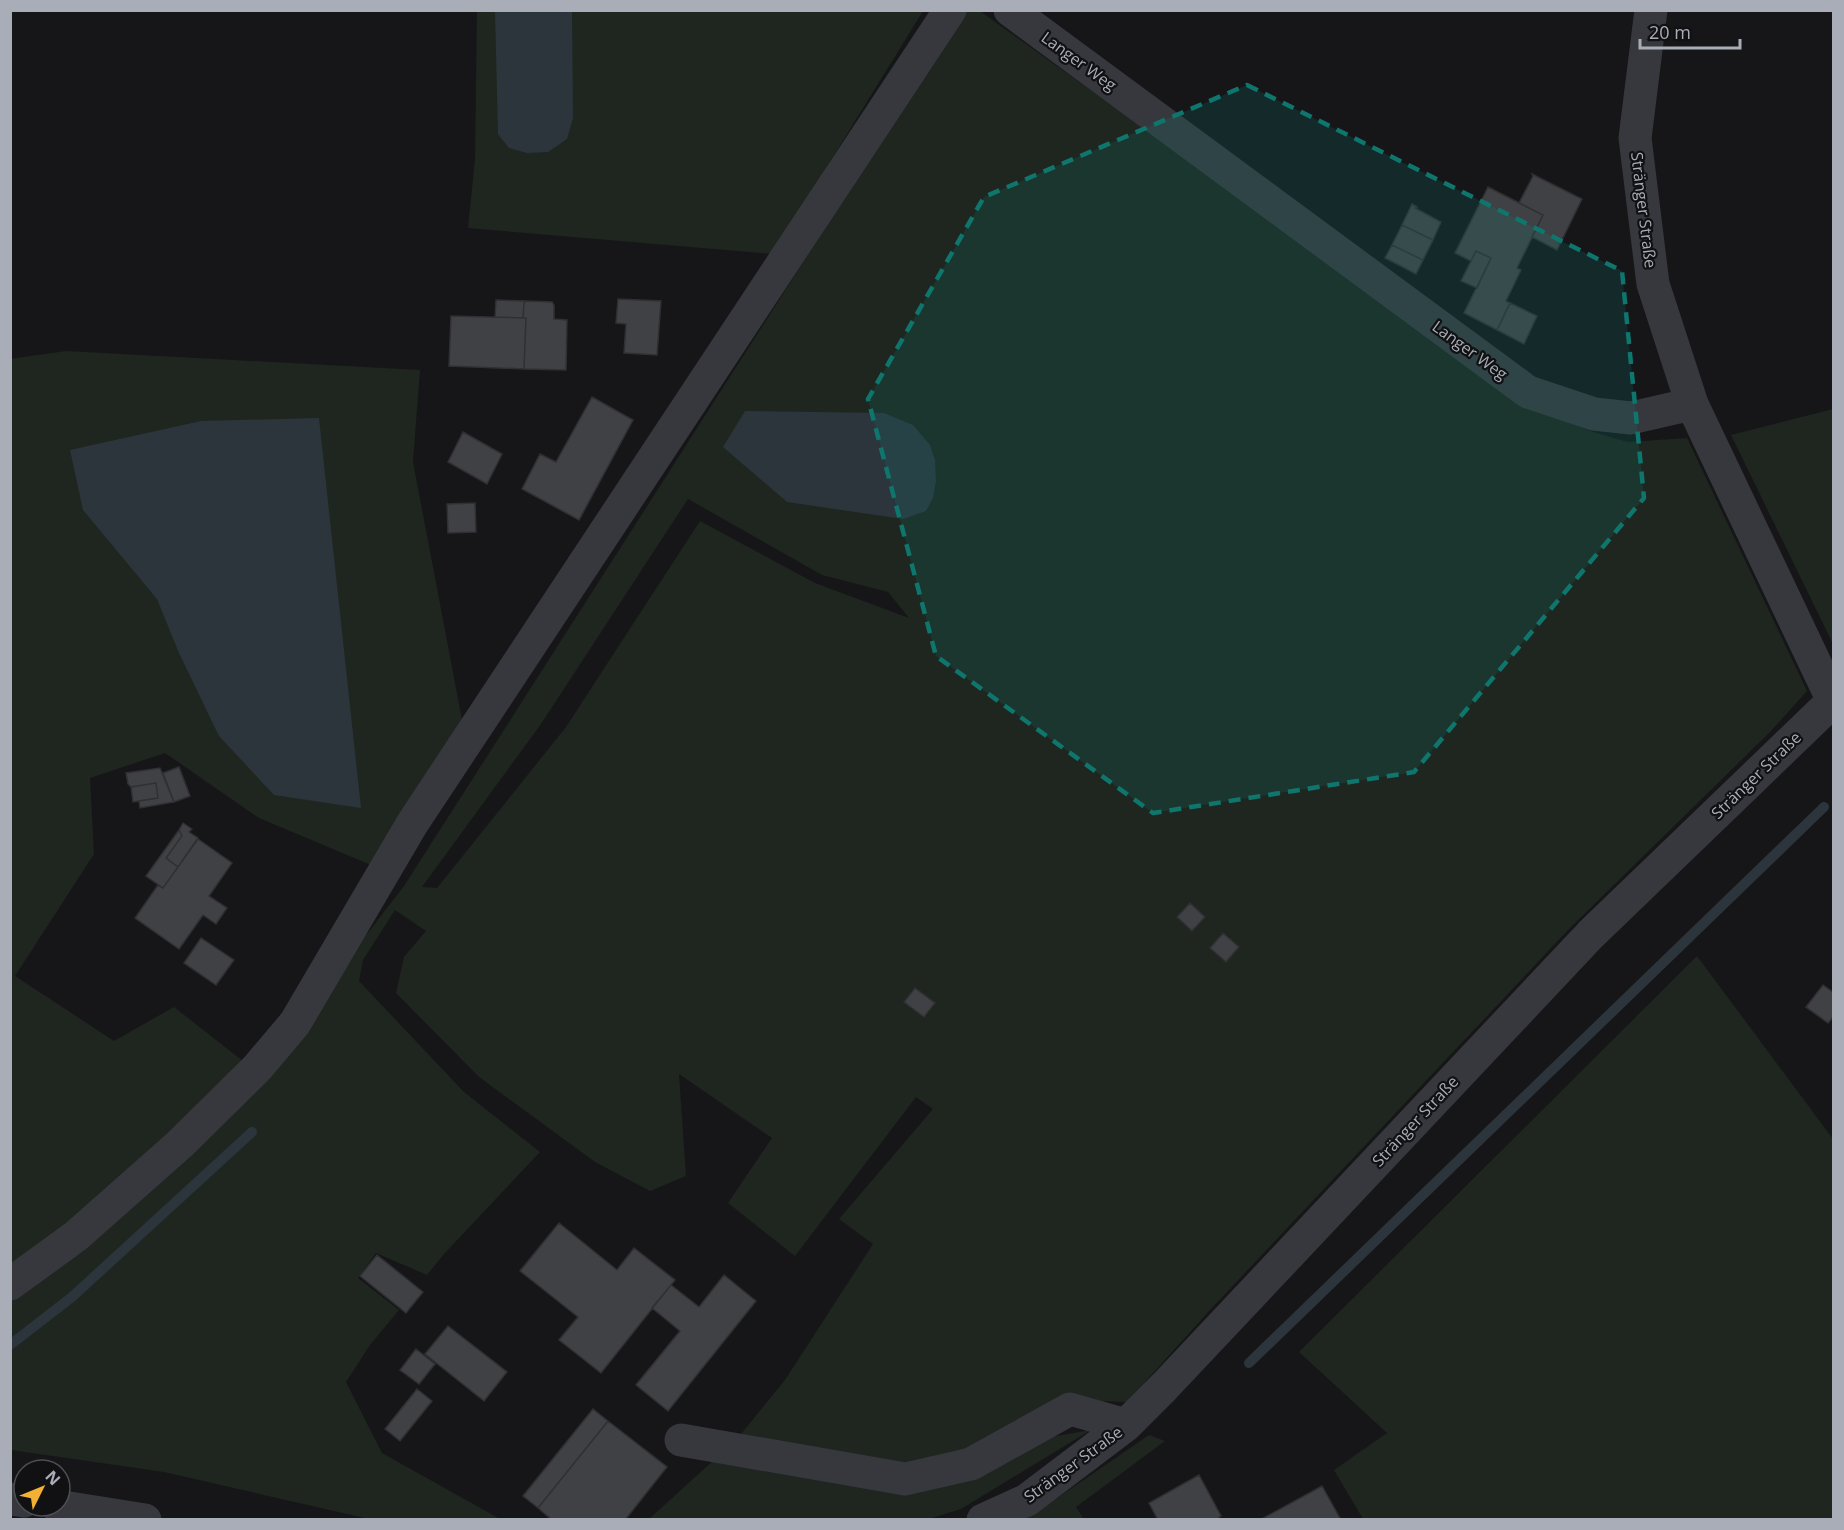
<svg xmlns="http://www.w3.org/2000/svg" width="1844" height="1530" font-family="'Open Sans',sans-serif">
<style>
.green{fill:#1e261f;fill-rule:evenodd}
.water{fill:#2c353c}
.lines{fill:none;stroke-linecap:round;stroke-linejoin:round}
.stream{stroke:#2c353c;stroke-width:10}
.building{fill:#404145;stroke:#303034;stroke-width:1.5}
.minor{stroke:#37383d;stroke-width:33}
.marked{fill:#0f766e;fill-opacity:0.2;stroke:#0f766e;stroke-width:4.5;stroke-dasharray:12 8;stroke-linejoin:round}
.labels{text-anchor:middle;stroke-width:4.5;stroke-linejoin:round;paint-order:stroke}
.street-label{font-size:16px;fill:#a8adb8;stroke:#111113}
</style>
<rect width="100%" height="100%" fill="#161618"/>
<!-- green -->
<path class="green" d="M477 11H923L773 254 468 228 475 159Z
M964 11H980L1374 293 1524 405 1593 432 1628 442 1687 438 1807 691 1770 732 1569 929 1210 1310 1127 1402 1072 1400 965 1449 892 1465 741 1434 785 1380 873 1244 839 1219 933 1109 916 1097 795 1256 728 1203 772 1138 679 1074 686 1176 650 1191 595 1162 479 1077 396 993 404 957 426 931 395 910 363 960 359 981 464 1092 540 1152 444 1254 427 1275 376 1253 358 1278 399 1310 370 1345 346 1382 382 1453 500 1519H369L164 1472 11 1450 10 359 66 351 420 370 413 462 463 725 371 865 259 818 165 753 90 778 94 854 15 976 114 1041 174 1007 248 1065 329 983 404 886ZM688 499 822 575 888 592 909 618 815 583 700 521 566 727 437 888 422 887 541 724Z
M1833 409H1834L1833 644 1731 435Z
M1697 956 1833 1139V1519H1363L1334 1470 1387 1433 1299 1352Z
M1091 1430 961 1509 929 1519 648 1520 716 1458 890 1493 1044 1438Z
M1149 1435 1165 1441 1076 1507 1084 1519 1022 1520 1037 1512Z"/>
<!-- water -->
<path class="water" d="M495 11H572L573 118 567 139 548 152 527 153 509 148 498 134Z
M745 411 884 413 913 425 930 445 935 460 936 481 933 498 926 511 903 519 787 502 723 447Z
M319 418 361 808 274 795 219 736 179 653 157 599 83 510 70 450 201 421Z"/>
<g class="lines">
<!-- stream -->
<path class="stream" d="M10 1345 72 1297 252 1132
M1249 1363 1824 807"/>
</g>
<!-- building -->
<path class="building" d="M1532 174 1582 199 1557 250 1532 237 1543 215 1519 203 1533 176Z
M1488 187 1543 215 1517 268 1521 270 1506 301 1510 303 1497 330 1464 313 1491 258 1476 251 1471 261 1455 253Z
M1412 204 1417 207 1415 208 1441 222 1433 240 1402 225Z
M1402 225 1433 240 1423 260 1392 245Z
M1392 245 1423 260 1416 274 1385 258Z
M1476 251 1491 258 1477 288 1461 281Z
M618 299 661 301 657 355 624 353 626 324 616 323Z
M496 300 527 301 524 303 523 318 495 317Z
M527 301 552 302 554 305V319L567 320 566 370 524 369 526 318H523L524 303Z
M1510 303 1537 316 1524 344 1497 330Z
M451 316 526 318 524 369 449 366Z
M592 397 633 420 579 520 522 489 540 454 556 462Z
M463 432 502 454 487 484 448 462Z
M475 503 476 532 448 533 447 504Z
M179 767 190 796 174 802 163 773Z
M160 768 174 802 140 808 139 801 158 798 156 783 131 787 128 784 126 773Z
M156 783 158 798 133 802 131 787Z
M183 823 192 829 189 832 198 838 178 867 166 858 182 836 179 830Z
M179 830 182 836 166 858 178 867 163 888 146 876Z
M198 839 232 863 209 896 227 908 216 924 203 915 179 949 135 918 158 885 163 888Z
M1190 903 1205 917 1192 931 1177 917Z
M1223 933 1239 947 1226 962 1210 948Z
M201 938 234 960 216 985 184 963Z
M1823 985 1834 993V1016L1828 1023 1806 1007Z
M915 988 935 1003 924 1017 904 1002Z
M559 1223 617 1270 634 1248 675 1280 601 1373 559 1340 578 1317 520 1271Z
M377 1255 423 1292 406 1313 360 1276Z
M724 1275 756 1301 668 1411 636 1385 680 1331 652 1308 671 1285 699 1307Z
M448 1326 507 1372 484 1401 425 1354Z
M416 1349 435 1364 419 1384 400 1370Z
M417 1389 432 1401 400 1441 385 1429Z
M593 1409 608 1421 538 1508 523 1496Z
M608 1421 667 1467 625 1520H552L538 1508Z
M1199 1475 1221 1516 1219 1517 1220 1520H1158L1149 1503Z
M1322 1486 1341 1520H1260Z"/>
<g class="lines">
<!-- minor -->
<path class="minor" d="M1010 10 1528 392 1594 414 1631 418 1692 404
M1651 10 1635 138 1653 284 1692 404 1834 703
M10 1284 76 1236 180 1144 257 1068 295 1023 412 824 950 10
M681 1440 905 1479 971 1464 1070 1409 1126 1425
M10 1499 24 1501
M57 1506 145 1520
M983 1520 1027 1500 1126 1425 1164 1387 1591 934 1834 700"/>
</g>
<!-- marked area -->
<path class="marked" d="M1247 85 1622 271 1644 498 1414 772 1153 813 936 656 868 399 984 197Z"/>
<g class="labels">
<!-- street labels -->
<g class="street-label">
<text transform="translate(1079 61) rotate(36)" y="6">Langer Weg</text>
<text transform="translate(1644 210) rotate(83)" y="6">Stränger Straße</text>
<text transform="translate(1470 350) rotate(36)" y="6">Langer Weg</text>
<text transform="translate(1756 775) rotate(-44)" y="6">Stränger Straße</text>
<text transform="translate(1415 1121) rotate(-47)" y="6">Stränger Straße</text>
<text transform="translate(1073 1464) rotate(-36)" y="6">Stränger Straße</text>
</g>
</g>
<!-- border -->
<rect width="1844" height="1530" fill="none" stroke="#a8adb8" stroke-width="24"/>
<!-- north arrow -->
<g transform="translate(42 1488) rotate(47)"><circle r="28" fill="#111113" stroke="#4d4f55" stroke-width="1.5"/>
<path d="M0-4.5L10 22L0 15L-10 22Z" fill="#f2b134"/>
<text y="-9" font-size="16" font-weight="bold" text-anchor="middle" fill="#a8adb8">N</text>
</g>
<!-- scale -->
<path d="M1640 39v9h100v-9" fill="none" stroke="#a8adb8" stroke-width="3"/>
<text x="1649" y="39" font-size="18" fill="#a8adb8" stroke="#111113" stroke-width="4.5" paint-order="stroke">20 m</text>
</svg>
